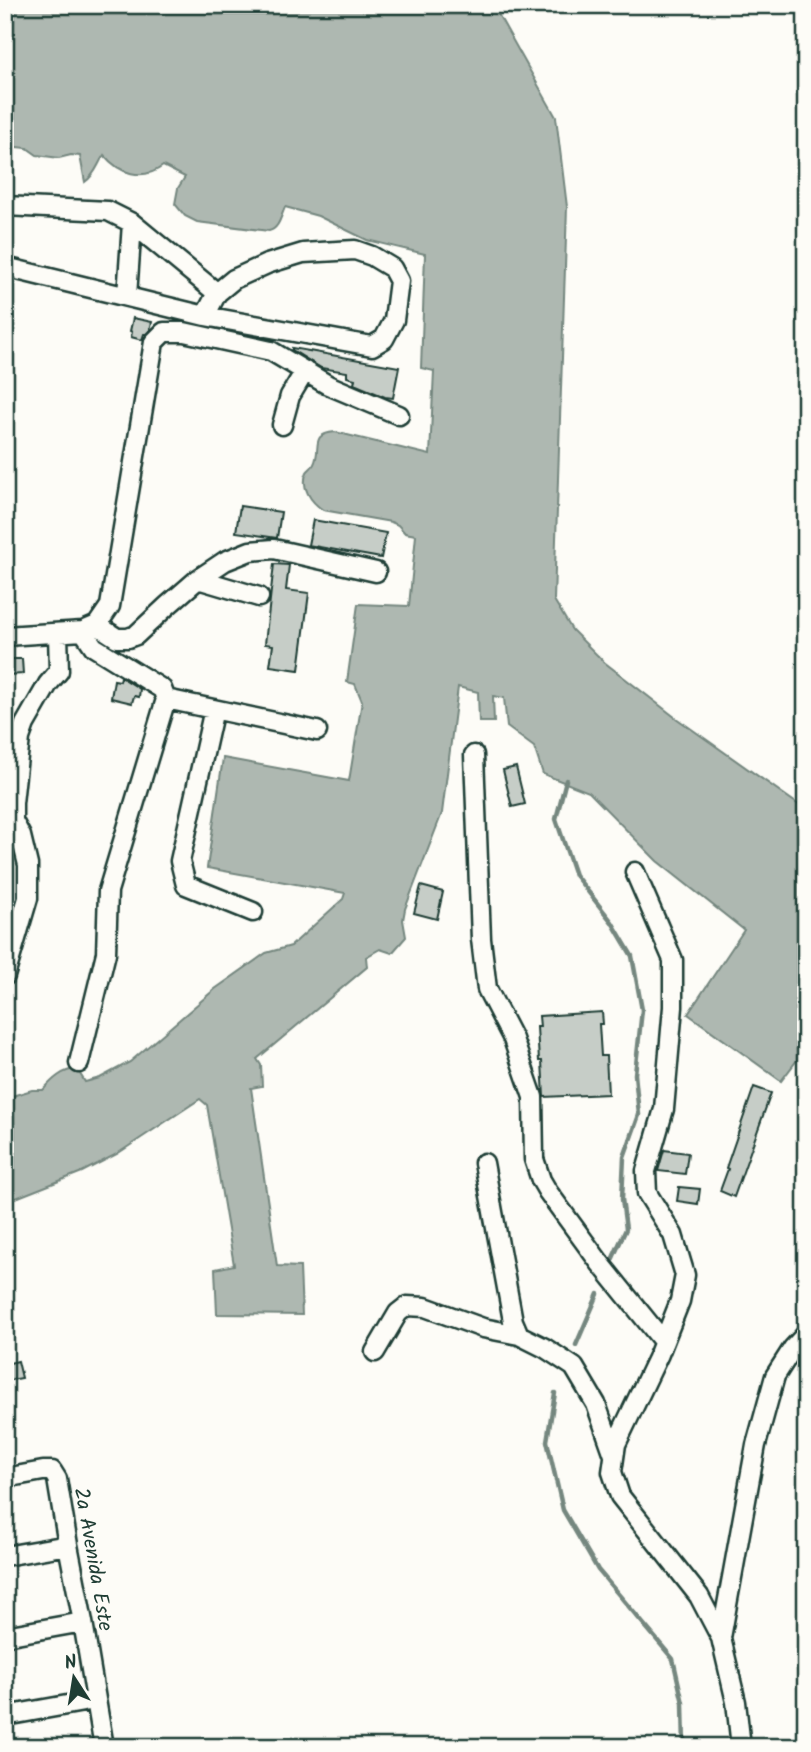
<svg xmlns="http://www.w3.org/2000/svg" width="811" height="1752" font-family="Kalam,sans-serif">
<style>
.water{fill:#aeb8b1;stroke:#75877f;stroke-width:2}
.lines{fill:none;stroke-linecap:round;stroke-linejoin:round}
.stream{stroke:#75877f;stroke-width:4.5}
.building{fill:#c6cdc7;stroke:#1f3d34;stroke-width:2}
.minor-casing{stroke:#1f3d34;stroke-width:23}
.minor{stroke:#fdfcf7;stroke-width:18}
.labels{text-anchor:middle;stroke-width:6;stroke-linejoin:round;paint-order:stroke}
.street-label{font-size:21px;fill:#1f3d34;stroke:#fdfcf7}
</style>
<rect width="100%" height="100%" fill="#fdfcf7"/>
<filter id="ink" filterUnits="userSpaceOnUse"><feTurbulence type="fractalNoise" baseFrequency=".0143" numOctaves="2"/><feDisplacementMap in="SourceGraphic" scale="14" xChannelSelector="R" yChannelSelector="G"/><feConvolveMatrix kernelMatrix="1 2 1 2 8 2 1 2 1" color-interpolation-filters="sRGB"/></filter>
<g filter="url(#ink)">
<!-- water -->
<path class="water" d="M5 5H493L556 117 567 207 554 600 572 630 604 662 676 718 806 810V1028L802 1034 797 1060 781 1081 688 1014 744 930 657 861 589 792 543 774 534 747 507 727 504 698 493 696 494 722H479L478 692 458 687 442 813 405 909 403 920 406 937 392 953 380 949 366 957 367 967 257 1059 261 1065 262 1086 251 1088 277 1266 300 1267 302 1315 217 1314 215 1269 234 1265 207 1105 200 1099 117 1154 82 1172 16 1198H5V1098L32 1090H43C52 1080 63 1069 77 1069L85 1082 100 1078 130 1062 215 989 266 953 291 946 343 899 345 893 207 868 223 758 349 781 362 701 355 684 347 682 358 604 409 606 416 535 405 533 398 525 391 522 323 510C311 502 300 487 307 472 309 469 313 467 314 464 322 448 309 434 335 432L430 455 434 371 421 368 425 254 367 240 318 216 285 207C281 216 279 229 269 231L197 222 185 216 175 204 178 188 185 177 163 166C142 182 119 173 104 155 97 165 96 174 85 182L80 156 71 155 59 158 37 155 27 148 5 146Z"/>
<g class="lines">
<!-- stream -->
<path class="stream" d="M566 780 556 819 575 875 612 922 632 956 642 1010 635 1074 639 1115 624 1157 622 1199 626 1229 612 1260
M576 1345 598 1294
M555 1393 547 1441 563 1510 598 1570 673 1659 683 1703 684 1747"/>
</g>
<!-- building -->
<path class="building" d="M133 318 152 322 150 330 146 334H144L142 340 131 337 132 332 130 331Z
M292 348 399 367 393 398 385 397 354 384 355 379 347 377V372L321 368 292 350Z
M240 506 281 512 277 538 236 532Z
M313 520 386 533 381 558 308 545Z
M274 564 289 565 286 590 309 593 299 670 270 666 273 645 265 644Z
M8 659H22L23 674 8 675Z
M121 677 140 689 139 697 134 696 132 703 111 698 114 680 120 681Z
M516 767 525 804 512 807 503 770Z
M421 886 443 892 437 919 414 913Z
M602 1012 603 1024H599L601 1056H606L608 1094 544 1097 542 1061H539L537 1027H540L539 1016Z
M754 1087 771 1093 734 1197 720 1191 728 1169 726 1168Z
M664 1150 688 1153 685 1174 658 1171Z
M679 1187 700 1189 698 1204 677 1201Z
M18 1361 22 1378 5 1381V1364Z"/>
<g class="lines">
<!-- minor casing -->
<g class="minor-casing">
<path id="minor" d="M5 206 108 211 132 223 217 293
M5 267 205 316 372 346 384 339 394 320 399 281 392 268 372 256 355 250 303 253 267 264 234 279 217 293 205 316
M127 296 132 223
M282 425 290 396 305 371
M198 579 259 597
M97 625 117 638H128L136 635 167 606 198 579 225 561 250 551 274 549 376 572
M5 636 83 631 97 625 110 606 154 342 164 332H184L271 351 328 385 399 415
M166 699 317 731
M214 709 180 861 186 885 253 912
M474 755 481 939 487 989 513 1039 533 1097 534 1159 541 1180 548 1192 600 1263 663 1341
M635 872 673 960V1007L664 1109 646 1171 647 1193 673 1235 685 1275 680 1301 659 1354 616 1444 612 1472 620 1496 699 1596 721 1638 736 1702 741 1747
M5 976 28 898V865L21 836 13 821V803L20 738 25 724 48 684 59 671 58 633
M79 1063 106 953 108 891 166 699 162 689 94 647 83 631
M484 1163 513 1321 519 1335 545 1348 574 1367 596 1404 614 1455
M375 1352 398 1313 407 1306 425 1307 483 1328 519 1335
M5 1478 43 1471H52L57 1479 68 1545 83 1622 104 1747
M5 1556 68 1545
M5 1636 83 1622
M721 1638 756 1445 775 1376 793 1348 806 1334
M5 1716 95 1700"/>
</g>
<!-- minor -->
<use href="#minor" class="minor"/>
</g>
</g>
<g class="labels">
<!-- street labels -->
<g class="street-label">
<text transform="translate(94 1559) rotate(80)" y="7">2a Avenida Este</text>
</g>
</g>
<!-- margin -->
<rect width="811" height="1752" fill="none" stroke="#fdfcf7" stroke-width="28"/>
<rect x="14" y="14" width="783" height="1724" fill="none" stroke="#1f3d34" stroke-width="2.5" filter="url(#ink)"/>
<!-- north arrow -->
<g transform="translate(74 1678) rotate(348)" stroke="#fdfcf7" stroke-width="5" paint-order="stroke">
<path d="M0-5L12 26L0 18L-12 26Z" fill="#1f3d34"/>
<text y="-10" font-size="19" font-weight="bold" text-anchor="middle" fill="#1f3d34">N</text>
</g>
</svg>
